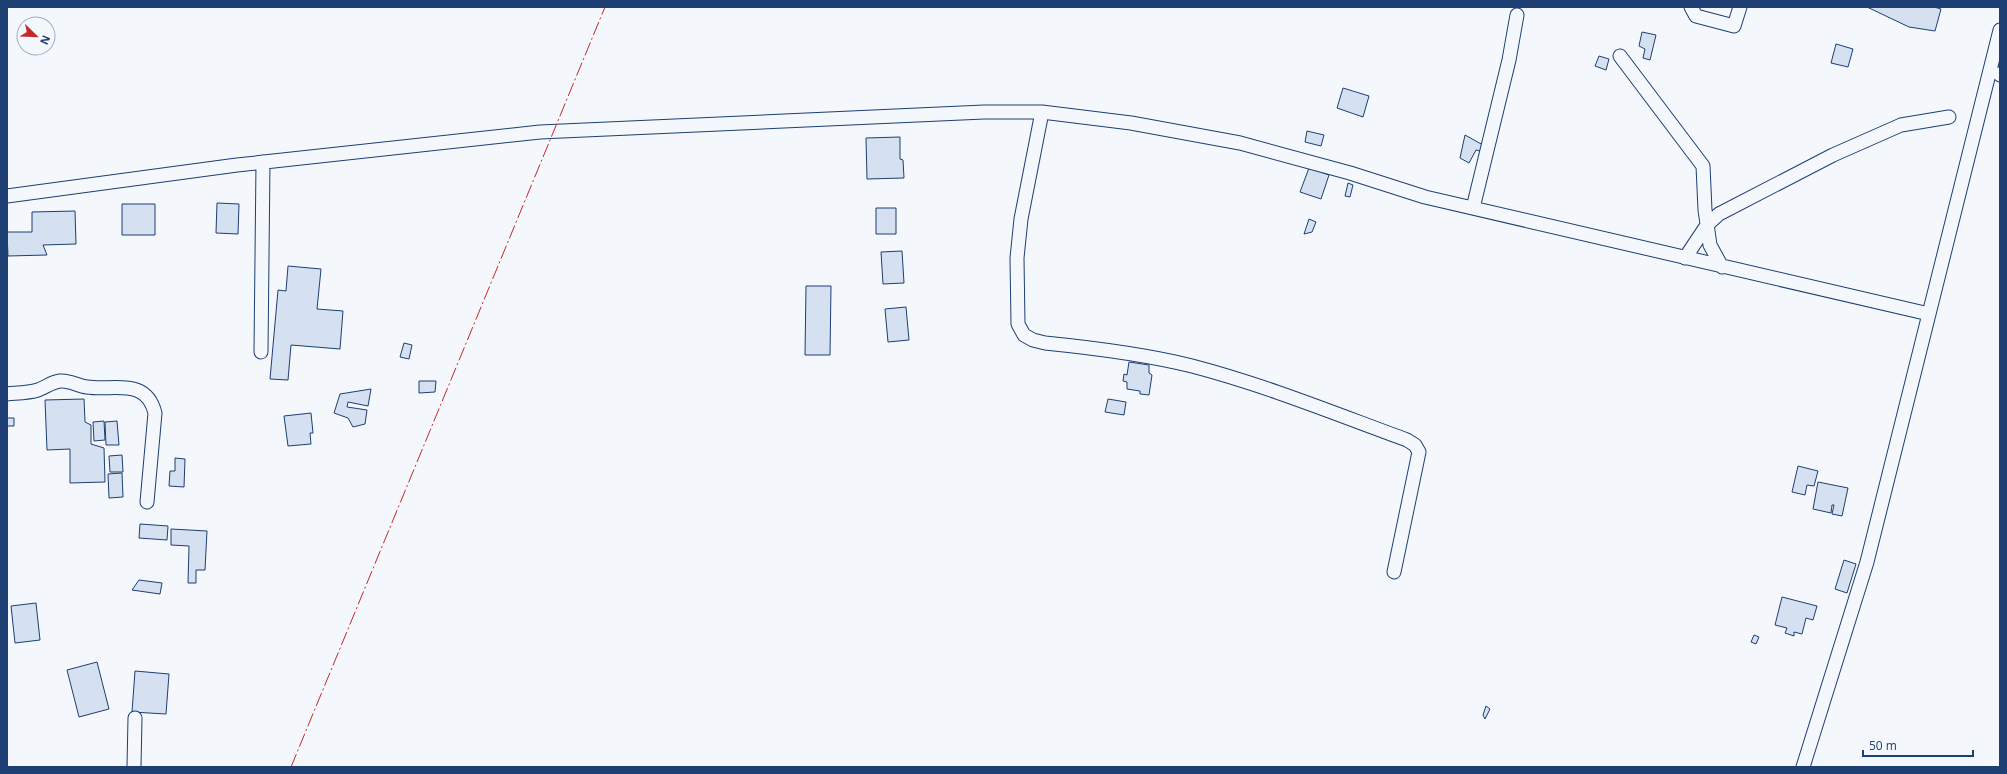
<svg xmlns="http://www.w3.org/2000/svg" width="2007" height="774" font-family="'Open Sans',sans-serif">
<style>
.building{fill:#d5e0f0;stroke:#1d3f73}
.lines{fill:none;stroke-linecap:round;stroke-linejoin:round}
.minor-casing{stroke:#1d3f73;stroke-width:15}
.minor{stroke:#f4f7fb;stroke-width:13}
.power{stroke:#c62828;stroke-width:1;stroke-dasharray:14 3 2 3;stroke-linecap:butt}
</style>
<rect width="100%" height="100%" fill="#f4f7fb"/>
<!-- building -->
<path class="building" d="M1867 7H1934L1941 9 1935 31 1909 27Z
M1642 32 1656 35 1650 60 1643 58 1645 49 1639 46Z
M1836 44 1853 49 1848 67 1831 63Z
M1599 56 1609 59 1606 70 1595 66Z
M1343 88 1369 96 1363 117 1337 108Z
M1307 131 1324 135 1321 146 1305 142Z
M1465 135 1483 145 1480 151 1476 150 1469 163 1460 158Z
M900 137V159L903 160 904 178 867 179 866 138Z
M1309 168 1329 175 1321 199 1300 192Z
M1348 183 1353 185 1350 197 1345 196Z
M217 203 239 204 238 234 216 233Z
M122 204H155V235H122Z
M876 208H896V234H876Z
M75 211 76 244 43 245 47 255 8 256 7 232H32V212Z
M1309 219 1316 222 1312 232 1304 234Z
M902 251 904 283 883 284 881 252Z
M288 266 321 269 317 309 343 311 340 349 291 345 288 380 270 379 278 290 286 291Z
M806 286H831L830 355H805Z
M906 307 909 340 888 342 885 309Z
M404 343 412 345 409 359 400 357Z
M1129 362 1149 365V373L1152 375 1149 395 1140 394V391L1127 389V382L1123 381 1124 374 1127 375Z
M419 381H436L435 392 419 393Z
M371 389 368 406 348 402 347 407 367 410 365 424 353 427 348 418 334 413 340 394Z
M84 399 85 422 91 425V444L104 448 105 482 70 483V449L47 450 45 400Z
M1108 399 1126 402 1124 415 1105 412Z
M311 413 313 433H310L311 444 288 446 284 416Z
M7 418H14V426H7Z
M104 421 105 440 94 441 93 422Z
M117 421 119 445H106L105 422Z
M122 455 123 472H110L109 456Z
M175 458 185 459 184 487 169 486 170 471H175Z
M1798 466 1818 471 1814 486 1807 485 1805 495 1792 492Z
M122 473 123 497 109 498 108 474Z
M1818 482 1848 488 1842 516 1832 514 1834 505H1832L1831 513 1813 509Z
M140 524 168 526 167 540 139 538Z
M171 529 207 531 205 570H196V583H188L189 546 171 545Z
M1844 560 1856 564 1847 593 1835 589Z
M139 580 162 583 160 594 132 590Z
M1782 597 1817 606 1813 620 1806 618 1802 634 1794 632V636L1785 633 1787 628 1775 625Z
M36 603 40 640 15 643 11 606Z
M1754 635 1759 637 1756 644 1751 642Z
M97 662 109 709 79 717 67 670Z
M135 671 169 674 166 714 132 712Z
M1486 706 1490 709 1485 719 1483 715Z"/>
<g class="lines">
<!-- minor casing -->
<g class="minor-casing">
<path id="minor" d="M1691 7 1696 16 1734 26 1740 7
M1620 56 1703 166 1705 210 1710 245 1722 267
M1999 74 2000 75
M1042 112 1021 219 1017 258 1018 324 1024 335 1033 340 1045 343C1095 348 1144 354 1192 366 1265 385 1336 414 1407 440L1415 445 1419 452 1394 572
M7 196 237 165 540 132 984 112H1042L1131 123 1240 143 1350 173 1425 197 1929 314
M1473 208 1509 60 1517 15
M1685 258 1707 225 1719 214 1833 155 1901 125 1949 117
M261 352 263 162
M7 394C17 393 28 393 38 390 46 387 52 382 60 381 70 380 78 386 87 387 114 391 146 377 155 413L147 502
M134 767 135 718
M1803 767 1867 562 2000 30"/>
</g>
<!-- minor -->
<use href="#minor" class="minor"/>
<!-- power -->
<path class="power" d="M291 767 605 7"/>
</g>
<!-- border -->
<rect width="2007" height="774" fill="none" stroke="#1d3f73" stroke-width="16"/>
<!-- north arrow -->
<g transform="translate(36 36) rotate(113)"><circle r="19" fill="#f4f7fb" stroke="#9eadc5"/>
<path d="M0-3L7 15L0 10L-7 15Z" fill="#c62828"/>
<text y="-6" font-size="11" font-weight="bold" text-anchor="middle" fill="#1d3f73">N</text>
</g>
<!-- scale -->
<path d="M1863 750v6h110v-6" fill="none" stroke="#1d3f73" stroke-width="2"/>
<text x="1869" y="750" font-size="12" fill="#1d3f73" stroke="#f4f7fb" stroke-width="3" paint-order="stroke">50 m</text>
</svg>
